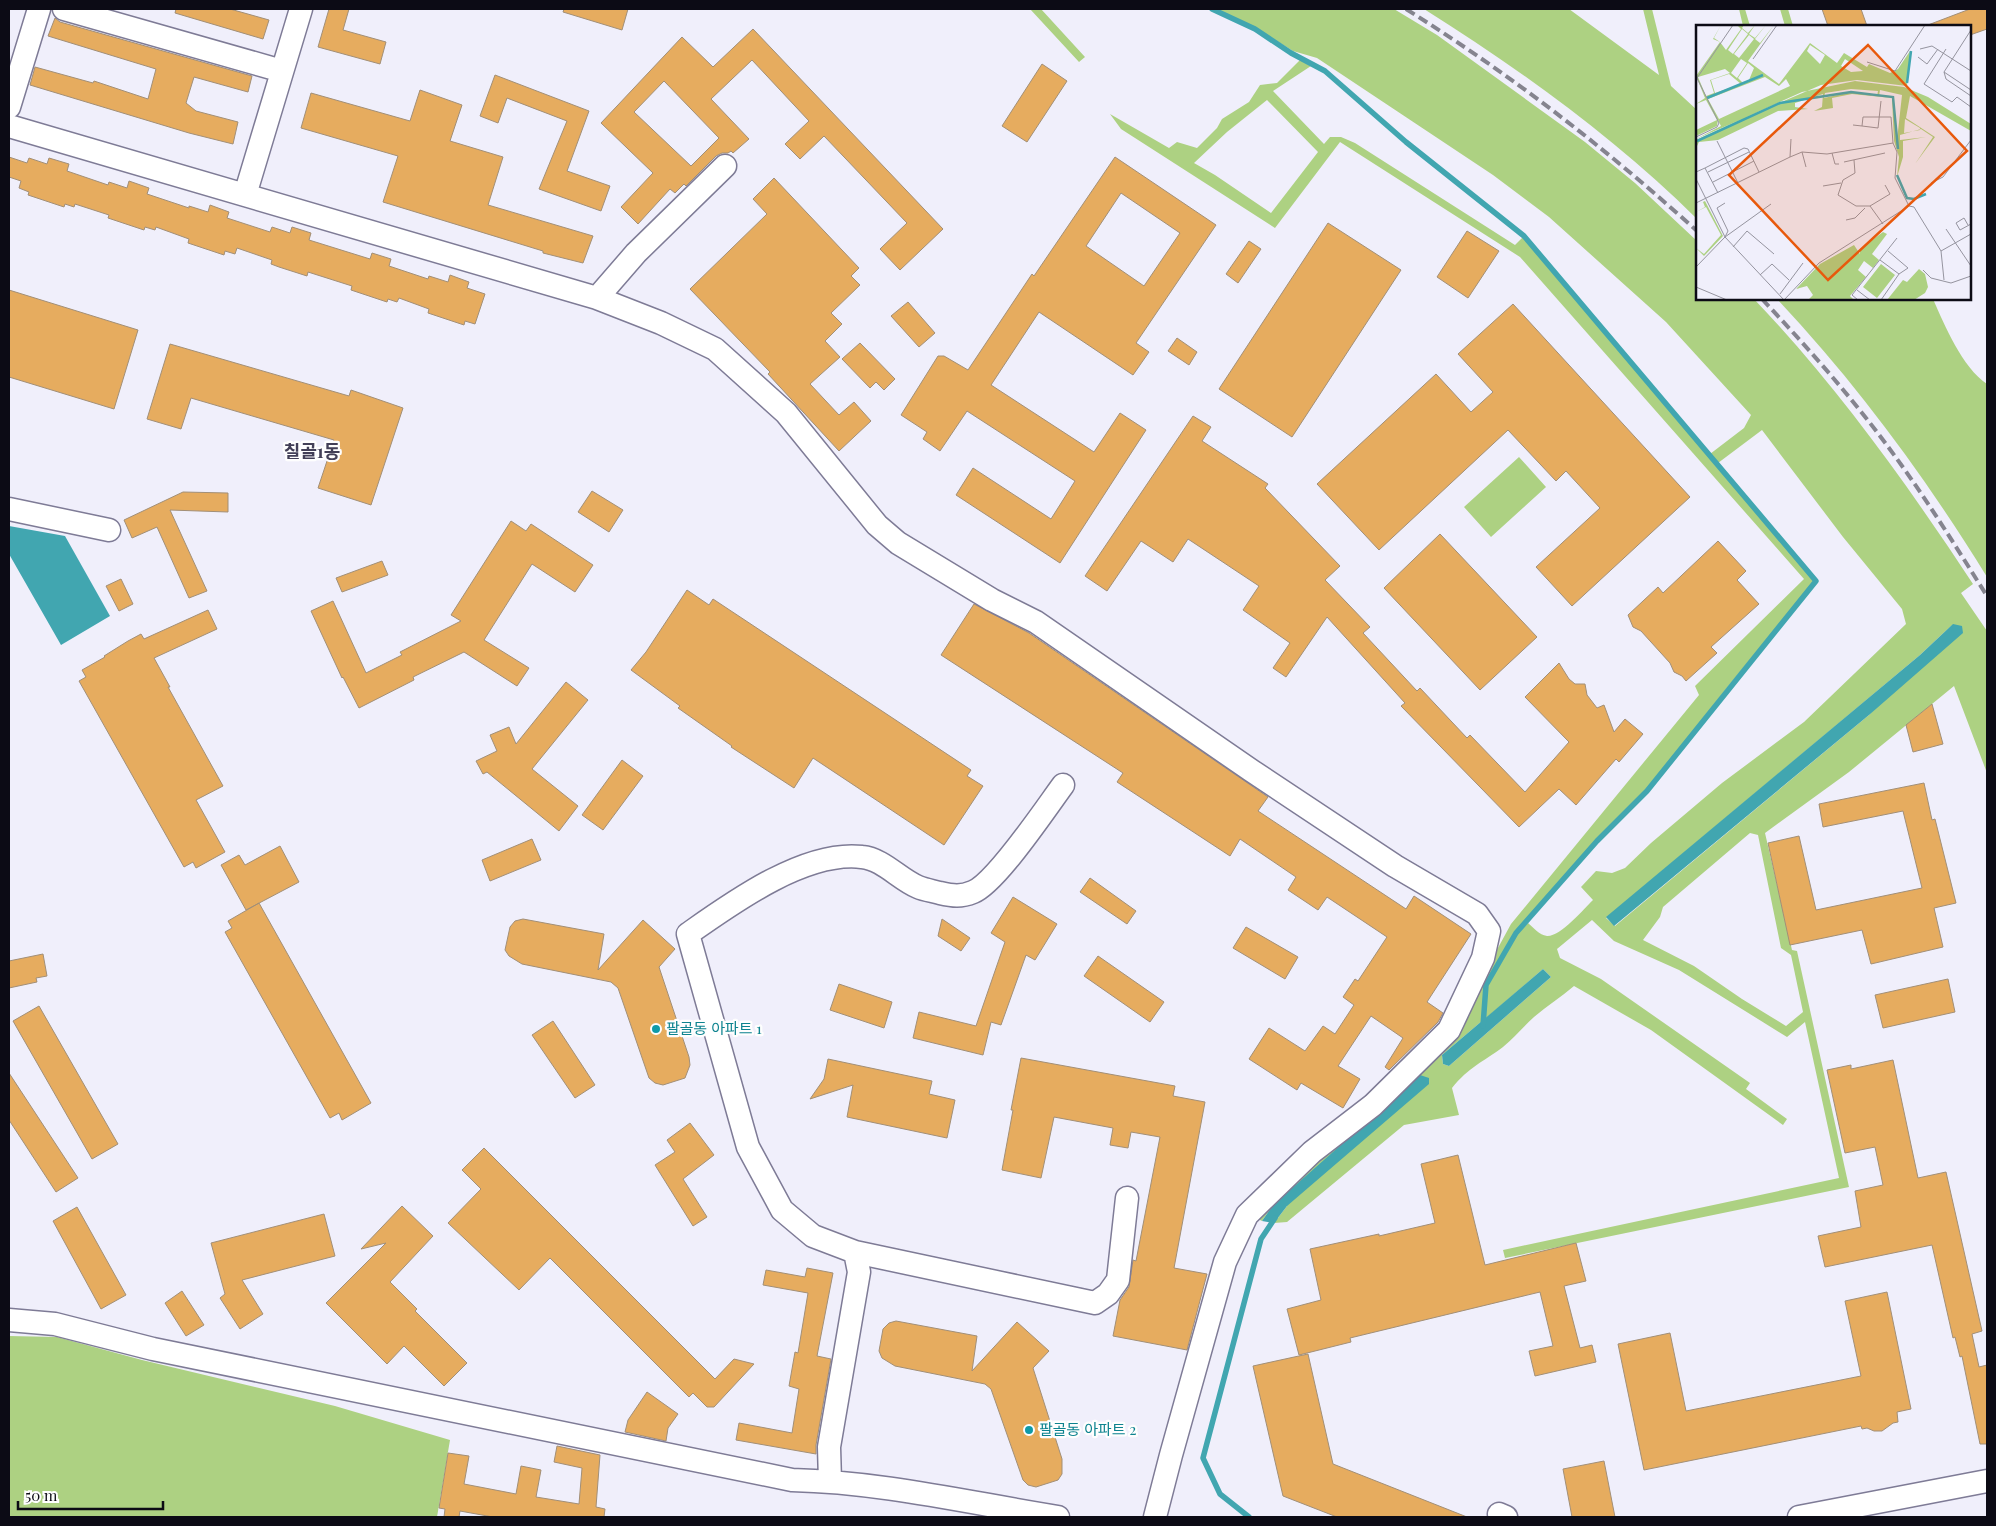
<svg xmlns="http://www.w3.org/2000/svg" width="1996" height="1526" font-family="'Playfair Display','Noto Sans KR',serif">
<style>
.green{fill:#add182;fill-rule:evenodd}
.water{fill:#41a6b0}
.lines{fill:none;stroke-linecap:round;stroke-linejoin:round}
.stream{stroke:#41a6b0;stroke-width:5.5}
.building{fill:#e6ac5f;stroke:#a28f77;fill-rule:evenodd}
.minor-casing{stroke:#7e7b96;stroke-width:25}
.minor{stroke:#fff;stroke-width:22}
.rail{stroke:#85848f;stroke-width:4;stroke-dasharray:10 5;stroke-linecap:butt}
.culture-dot{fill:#0f9aa8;stroke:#fefefe;stroke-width:2}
.labels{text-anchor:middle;stroke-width:4.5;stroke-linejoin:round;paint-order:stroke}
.culture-label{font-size:15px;fill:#0d838f;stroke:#fefefe;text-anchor:start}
.quarter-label{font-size:18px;font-weight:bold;fill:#423f57;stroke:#fefefe}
.inset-river{fill:none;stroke:#41a6b0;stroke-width:2.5}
.inset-road{fill:none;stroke:#95949f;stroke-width:1}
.view{fill:#e8590c;fill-opacity:0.15;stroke:#e8590c;stroke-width:2.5}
.inset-edge{fill:none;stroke:#0c0b15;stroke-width:2.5}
</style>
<rect width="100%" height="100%" fill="#f0effb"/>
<!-- green -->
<path class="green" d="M1030 9H1041L1085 57 1079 62Z
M1216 9H1394L1437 35 1585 142 1635 183 1697 241V299H1754C1837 386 1907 484 1973 584L1961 593 1987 631V773L1954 686 1849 772 1765 833 1792 950 1797 951 1849 1187 1505 1258 1503 1250 1839 1178 1805 1022 1787 1037 1679 970 1614 941 1592 920 1557 949 1560 958 1601 979 1750 1083 1746 1089 1787 1119 1783 1125 1651 1030 1574 986C1561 997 1547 1006 1534 1017 1523 1027 1514 1038 1503 1047 1483 1062 1469 1067 1452 1088L1459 1115 1404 1125 1287 1222 1274 1223 1287 1206 1273 1205 1262 1221 1254 1217 1450 1036 1511 924 1699 695 1695 686 1804 579 1520 257 1340 142 1275 228 1121 129 1110 114 1169 148 1177 142 1197 148 1217 128 1222 119 1249 102 1260 85 1277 83 1300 60 1311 66 1273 91 1324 144 1330 137H1341L1355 143 1515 245 1523 237 1814 581 1726 689 1646 791 1596 840 1515 932 1485 984 1482 1021 1442 1055 1443 1064 1449 1066 1551 977 1543 969 1485 1019 1487 985 1517 934 1528 923C1534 928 1539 935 1547 936 1560 937 1584 909 1593 900L1581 887 1596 871 1612 873 1625 868 1651 843 1722 783 1804 722 1906 624 1902 609 1843 537 1762 430 1718 463 1710 454 1744 428 1751 415 1666 322 1549 217 1493 175 1317 58 1293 51 1256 28ZM1267 100 1318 152 1271 213 1215 175 1194 163 1227 132ZM1953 624 1869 715 1615 926 1606 918 1920 655ZM1750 833 1758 835 1781 948 1791 955 1803 1012 1786 1026 1742 999 1694 966 1643 940 1660 917 1663 907Z
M1424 9H1569L1659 75 1643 9H1652L1671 86 1697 110V219C1615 138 1521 70 1424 9Z
M1739 9H1745L1750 26H1743Z
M1780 9H1788L1793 26H1785Z
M1777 299H1933C1945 326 1962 367 1987 384V577C1926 478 1857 384 1777 299Z
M1519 457 1546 487 1491 537 1464 507Z
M9 1336 57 1337 142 1360 335 1406 450 1440 437 1517H9Z"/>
<!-- water -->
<path class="water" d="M9 526 65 536 110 616 61 645 9 554Z
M1953 624 1962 626 1963 633 1869 715 1614 926 1606 917 1920 655Z
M1543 969 1551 977 1449 1066 1443 1064 1442 1055Z
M1420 1075 1429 1078V1084L1287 1206 1274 1223 1262 1221 1273 1205Z"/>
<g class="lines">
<!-- stream -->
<path class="stream" d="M1212 9 1255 29 1291 53 1325 71 1406 142 1524 236 1816 581 1647 791 1597 841 1516 933 1486 985 1483 1026
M1249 1517 1220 1494 1203 1458 1261 1239 1275 1218"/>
</g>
<!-- building -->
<path class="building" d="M176 9H230L269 20 263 39 175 13Z
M329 9H349L343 30 386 42 380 64 318 47Z
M564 9H628L622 30 563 12Z
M1822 9H1861L1867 26H1828Z
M1970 9H1987V29L1970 35V26H1928V25Z
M55 18 60 22 252 76 248 92 194 77 186 103 196 111 238 122 233 144 189 133 30 85 35 67 93 83 94 81 148 99 156 69 48 36Z
M753 29 943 229 900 270 880 249 907 223 824 136 800 159 785 144 809 121 752 60 711 99 749 139 733 153 731 151 728 153H722L716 156 686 186 684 184 675 193 670 189 638 224 621 207 653 173 601 123 682 37 713 67ZM664 81 719 138 691 166 634 112Z
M1042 64 1067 81 1027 142 1002 126Z
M495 75 589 111 567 171 610 186 601 211 539 189 567 121 507 98 498 123 480 116Z
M420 90 462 105 450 141 503 157 488 205 593 236 583 263 543 253V251L383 202 398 156 301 128 311 93 410 121Z
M9 157 27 163 29 158 47 164 49 158 69 164 67 171 108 185 109 182 127 188 129 181 149 188 147 194 189 208V206L208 212 210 205 229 212 227 218 270 232 272 227 290 233 292 227 311 233 309 240 370 259 372 253 391 259 389 266 428 279 429 276 448 282 450 275 469 282 467 288 485 294 475 324 465 321 464 325 428 313 429 309 399 298 397 302 388 299 387 302 351 290 352 286 308 272 307 276 279 267 271 264 272 260 237 248 235 254 225 251 224 255 188 243 189 239 156 227 155 230 145 227 144 230 108 218 109 215 75 204 74 207 65 204 64 207 28 195 29 192 19 188 21 181 9 177Z
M1115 157 1216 225 1136 343 1149 352 1133 375 1039 312 991 385 1094 452 1120 413 1146 430 1060 563 956 495 973 468 1051 519 1075 481 967 411 940 451 923 439 927 432 901 415 938 356H944L968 370 1032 274 1034 276ZM1121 193 1180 233 1144 286 1086 246Z
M774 178 859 268 851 276 860 285 831 313 842 324 825 341 840 357 810 384 839 415 854 402 871 421 839 451 768 374 770 372 690 289 767 214 753 199Z
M1328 223 1401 270 1292 437 1219 389Z
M1467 231 1499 251 1468 298 1437 277Z
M1249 241 1261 249 1238 283 1226 274Z
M9 290 138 330 114 409 9 377Z
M908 302 935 333 919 347 891 316Z
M1513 304 1690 497 1572 606 1536 567 1600 508 1566 471 1556 481 1508 430 1379 550 1317 484 1436 374 1471 412 1493 392 1458 354Z
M1177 338 1197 352 1189 365 1168 351Z
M860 343 895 379 884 390 876 382 870 388 842 359Z
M170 344 349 396 351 390 403 408 371 505 318 488 334 440 191 398 181 429 147 419Z
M1193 416 1211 427 1202 441 1268 484 1265 488 1340 566 1325 580 1370 627 1363 633 1417 691 1420 688 1467 738 1470 735 1525 792 1569 742 1525 697 1559 663 1569 679 1575 684H1585L1587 695 1597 708 1604 705 1614 732 1625 719 1643 734 1619 762 1616 759 1576 805 1559 789 1519 827 1401 706 1405 703 1327 617 1286 677 1273 668 1290 643 1243 610 1259 586 1188 539 1173 562 1141 541 1107 591 1085 576Z
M592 491 623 510 609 532 578 512Z
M183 492 228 493V512L170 510 207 591 189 598 157 527 132 538 124 520Z
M511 521 526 531 531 524 593 565 575 592 532 564 484 640 529 668 517 686 464 652 413 677 414 680 359 708 343 677 342 678 311 611 333 601 366 673 402 655 400 652 461 621 451 615Z
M1440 534 1537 637 1480 690 1384 588Z
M1718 541 1746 571 1737 580 1759 604 1711 647 1717 653 1686 681 1682 676 1674 672 1670 663 1641 631 1633 627 1628 615 1658 587 1663 593Z
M382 561 388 575 342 592 336 578Z
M121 579 133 604 119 611 106 586Z
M687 590 709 605 713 599 971 770 967 776 983 786 944 845 813 758 794 788 731 747 732 746 678 708 680 706 631 670 646 652Z
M974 604 1029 633 1268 797 1258 811 1406 909 1414 896 1471 934 1427 1002 1443 1013 1438 1022 1389 1070 1385 1067 1403 1038 1371 1016 1338 1066 1360 1079 1343 1108 1301 1083 1297 1090 1249 1059 1269 1028 1305 1051 1323 1026 1335 1034 1354 1005 1343 997 1355 979 1358 981 1387 937 1327 897 1318 910 1288 890 1296 877 1240 839 1230 856 1117 782 1123 773 941 655Z
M208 610 217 629 154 658 170 687H168L223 786 196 800 225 852 196 868 193 862 184 867 79 681 86 677 82 670 105 657 104 656 128 641 141 634 144 639Z
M566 682 588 700 532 769 578 806 559 831 487 772 483 774 476 761 497 751 490 735 509 727 516 744Z
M1932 704 1943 744 1913 752 1906 725Z
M622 760 643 776 603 830 582 815Z
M1924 783 1932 820 1935 819 1956 903 1934 908 1943 947 1871 964 1862 930 1790 945 1768 843 1799 836 1816 910 1922 888 1903 811 1823 827 1819 804Z
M532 839 541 860 490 881 482 860Z
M280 846 299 882 246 910 221 865 239 855 245 865Z
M1090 878 1136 911 1127 924 1080 892Z
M1013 897 1057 924 1035 960 1026 955 1001 1025 991 1022 983 1055 913 1038 919 1012 976 1026 1005 942 991 933Z
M259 903 371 1103 342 1120 339 1113 330 1118 225 932 232 928 228 921Z
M523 919 604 934 598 970 643 920 675 949 659 967 689 1057 690 1065 685 1078 663 1085 655 1083 649 1078 618 988 611 982 522 964 509 956 505 950 510 927 515 921Z
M942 919 970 938 961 951 938 936Z
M1246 927 1298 957 1285 979 1233 948Z
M43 954 47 976 36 978 37 982 9 988V961Z
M1098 956 1164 1002 1150 1022 1084 976Z
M1948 979 1955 1012 1883 1028 1875 995Z
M839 984 892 1002 884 1028 830 1010Z
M39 1006 118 1144 92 1159 13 1021Z
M553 1021 595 1085 575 1098 532 1035Z
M1021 1058 1175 1086 1173 1096 1205 1102 1174 1268 1207 1274 1187 1350 1113 1336 1120 1300 1129 1287 1133 1260 1136 1261 1160 1137 1131 1132 1128 1148 1110 1145 1113 1128 1054 1117 1041 1178 1002 1170 1013 1110H1011Z
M828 1059 932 1081 929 1094 955 1100 947 1138 847 1117 853 1085 810 1099 824 1079Z
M1893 1060 1918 1178 1946 1172 1982 1331 1972 1334 1979 1367 1987 1365V1444H1980L1962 1356 1960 1357 1955 1337 1953 1338 1932 1245 1825 1267 1818 1236 1861 1227 1855 1191 1883 1185 1875 1147 1845 1153 1827 1070 1851 1065V1069Z
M9 1073 78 1178 56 1192 9 1120Z
M690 1123 714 1155 683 1179 707 1217 693 1226 655 1165 675 1152 667 1140Z
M484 1148 715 1379 734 1359 754 1364 714 1407H707L693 1393 689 1397 550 1258 519 1290 448 1223 481 1189 462 1170Z
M1458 1155 1485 1265 1576 1243 1586 1281 1564 1286 1580 1348 1592 1345 1596 1362 1535 1376 1529 1351 1553 1346 1540 1292 1350 1338 1351 1342 1299 1355 1287 1309 1321 1300 1310 1249 1379 1234V1236L1435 1223 1421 1164Z
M402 1206 433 1236 390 1282 417 1309 415 1311 467 1363 444 1386 404 1346 387 1364 326 1303 386 1243 361 1249Z
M77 1207 126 1295 101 1309 53 1221Z
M324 1214 335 1256 242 1280 263 1314 240 1329 220 1298 225 1294 211 1243Z
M807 1268 833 1273 817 1356 831 1359 816 1445V1454L736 1440 739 1423 792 1433 799 1389 789 1386 795 1352 798 1353 808 1293 763 1285 766 1270 805 1277Z
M182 1291 204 1325 186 1336 165 1303Z
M1887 1292 1911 1409 1897 1412 1898 1422 1893 1423 1882 1431H1874L1867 1428 1862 1429 1861 1426 1644 1470 1618 1344 1670 1333 1686 1411 1861 1376 1845 1301Z
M896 1321 977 1336 972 1371 1017 1322 1049 1351 1033 1368 1062 1459V1474L1058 1480 1036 1487 1028 1485 1023 1480 991 1389 985 1384 895 1366 882 1358 879 1351 883 1329 889 1323Z
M1308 1354 1333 1464 1467 1517H1337L1283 1496 1253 1366Z
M647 1392 678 1414 668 1428 666 1441 625 1432 628 1420Z
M557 1446 600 1455 596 1507 605 1509 604 1517H493L460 1511 459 1517H444L445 1509 439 1508 448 1453 469 1456 464 1484 516 1494 521 1466 541 1470 536 1497 579 1504 582 1468 554 1462Z
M1604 1461 1615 1517H1572L1563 1469Z"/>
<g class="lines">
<!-- minor casing -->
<g class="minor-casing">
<path id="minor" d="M64 9 282 71
M9 107 39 9
M9 126 597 298 636 253 725 166
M245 195 301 9
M597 298 661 323 715 349 786 413 877 525 898 543 992 600 1036 622 1252 771 1395 866 1477 914 1489 931 1483 958 1449 1030 1373 1105 1312 1152 1247 1215 1225 1262 1171 1455 1155 1517
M9 509 109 530
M855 1252 1095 1303 1108 1294 1118 1280 1127 1198
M9 1320 55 1324 153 1349 792 1480C881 1482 970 1503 1058 1517
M830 1481 829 1447 859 1272 855 1252 813 1236 782 1210 748 1147 688 934C732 903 805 850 862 857 883 859 899 879 918 887 925 890 933 891 940 893 953 896 961 897 973 892 996 883 1046 808 1063 785
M1499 1514 1506 1517
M1799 1517 1987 1481"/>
</g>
<!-- minor -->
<use href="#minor" class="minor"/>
<!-- rail -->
<path class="rail" d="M1406 9C1513 76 1604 147 1697 231
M1762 299C1810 350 1856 402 1897 459 1929 503 1958 550 1987 596"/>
</g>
<!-- markers -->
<g class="culture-dot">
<circle cx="656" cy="1029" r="5"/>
<circle cx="1029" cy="1430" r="5"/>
</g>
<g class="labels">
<!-- culture labels -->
<g class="culture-label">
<text x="666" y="1034">팔골동 아파트 1</text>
<text x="1039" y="1435">팔골동 아파트 2</text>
</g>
<!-- quarter labels -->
<g class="quarter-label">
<text x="312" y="458">칠골1동</text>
</g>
</g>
<!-- overview -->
<g transform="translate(1696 25)">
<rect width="275" height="275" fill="#f0effb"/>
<path d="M25 0 18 13 24 17 30 25 45 4 41 0H48L46 3 52 8 59 0 53 9 59 13 70 0 59 14 64 18 78 0 52 36 83 59 114 18 141 38 148 28 171 42 173 39 194 48 202 44 214 26 211 61 161 55 125 60 0 114 25 101 22 95 21 101 0 111V105L21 95 10 75 0 79 9 73 0 51 24 17 17 14ZM46 4 52 9 37 29 32 25ZM53 10 58 14 43 33 38 29ZM114 20 129 30 124 39 111 26ZM45 34 51 38 41 53 35 48ZM149 34 167 46 155 47 145 41ZM52 38 58 43 53 55 47 58 42 53ZM29 44 34 48 14 55 18 68 10 71 2 52ZM33 49 45 59 19 68 15 55ZM69 52 83 61 90 54 94 61 23 94 12 74ZM159 56 208 62 232 72 275 99V106L214 71 210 93 239 112 219 139 237 112 225 104 204 110V115L230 112 207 116V132L201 152 203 132 198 116 196 73 156 69 136 73 137 83 118 86 126 82 127 69 99 78V82L112 84 82 86 22 115 3 117 0 123V115L106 67ZM155 64 182 66 181 71 155 67 128 73 129 68ZM184 65 206 70 201 115 197 73 183 71ZM209 94 224 103V105L208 108ZM9 176 27 211 8 231 0 223 8 229 25 210 10 182 0 187 9 182 7 177 0 180ZM187 207 191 209 176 229 183 235 177 243 168 236 162 245 170 252 154 271 158 275H112L117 270 111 261 100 264 124 239 158 220 164 229V224ZM185 239 199 250 181 273 167 262ZM223 244 229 249 232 262 229 268 218 275H191L207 255 211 257Z" fill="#add182" fill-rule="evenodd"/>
<path class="inset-river" d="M211 58 215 26M11 73 67 50M1 116 84 78 155 67 197 72 202 124M201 150 211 173 218 174 230 169"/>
<path class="inset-road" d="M275 5 248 47 275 65M224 24 236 21 275 46M250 24 228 59 256 77 261 72 275 82M222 32 231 39 242 24M57 34 81 0M171 37 199 46 229 0M248 47 250 54 275 71M157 100 166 101 167 92H195L197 118M166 101 182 103 185 76M0 112 21 102 23 98 1 53 37 0M21 116 42 158M106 127 110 142M136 128 139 139H143M94 132 106 127 131 129 197 118 201 127 199 153 213 181M158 135 159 148 147 155 142 170 160 181H174L187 199M148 137 189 128M9 143 48 123 52 124 63 147M0 147 9 143 22 168M12 147 53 127M0 154 29 212 88 275M17 157 58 136M235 158 247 152 275 115M127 161 145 158M0 178 94 132 95 114M29 178 21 183 32 206 29 212M174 181 194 169 189 160M150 195 159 193 169 183M272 200 268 193 260 198 264 205 275 199M250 204 275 241M37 222 51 206 78 229M245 226 248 255M184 235 203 249 212 243 192 226M0 242 29 212 75 179M227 245 235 253 255 258 275 251M64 250 76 239 93 255M0 262 31 275M161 265 174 275M84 269 107 238M88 275 123 238 213 181 218 182 245 226 275 209M162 275 156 270 201 213M185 275 203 249"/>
<path class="view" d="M172 20 271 126 132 255 33 150Z"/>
<rect width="275" height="275" class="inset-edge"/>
</g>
<!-- border -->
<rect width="1996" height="1526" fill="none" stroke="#0c0b15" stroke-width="20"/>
<!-- scale -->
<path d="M18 1501v8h145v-8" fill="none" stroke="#0c0b15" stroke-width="2.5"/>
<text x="25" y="1501" font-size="15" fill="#0c0b15" stroke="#fefefe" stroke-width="4" paint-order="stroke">50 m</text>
</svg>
